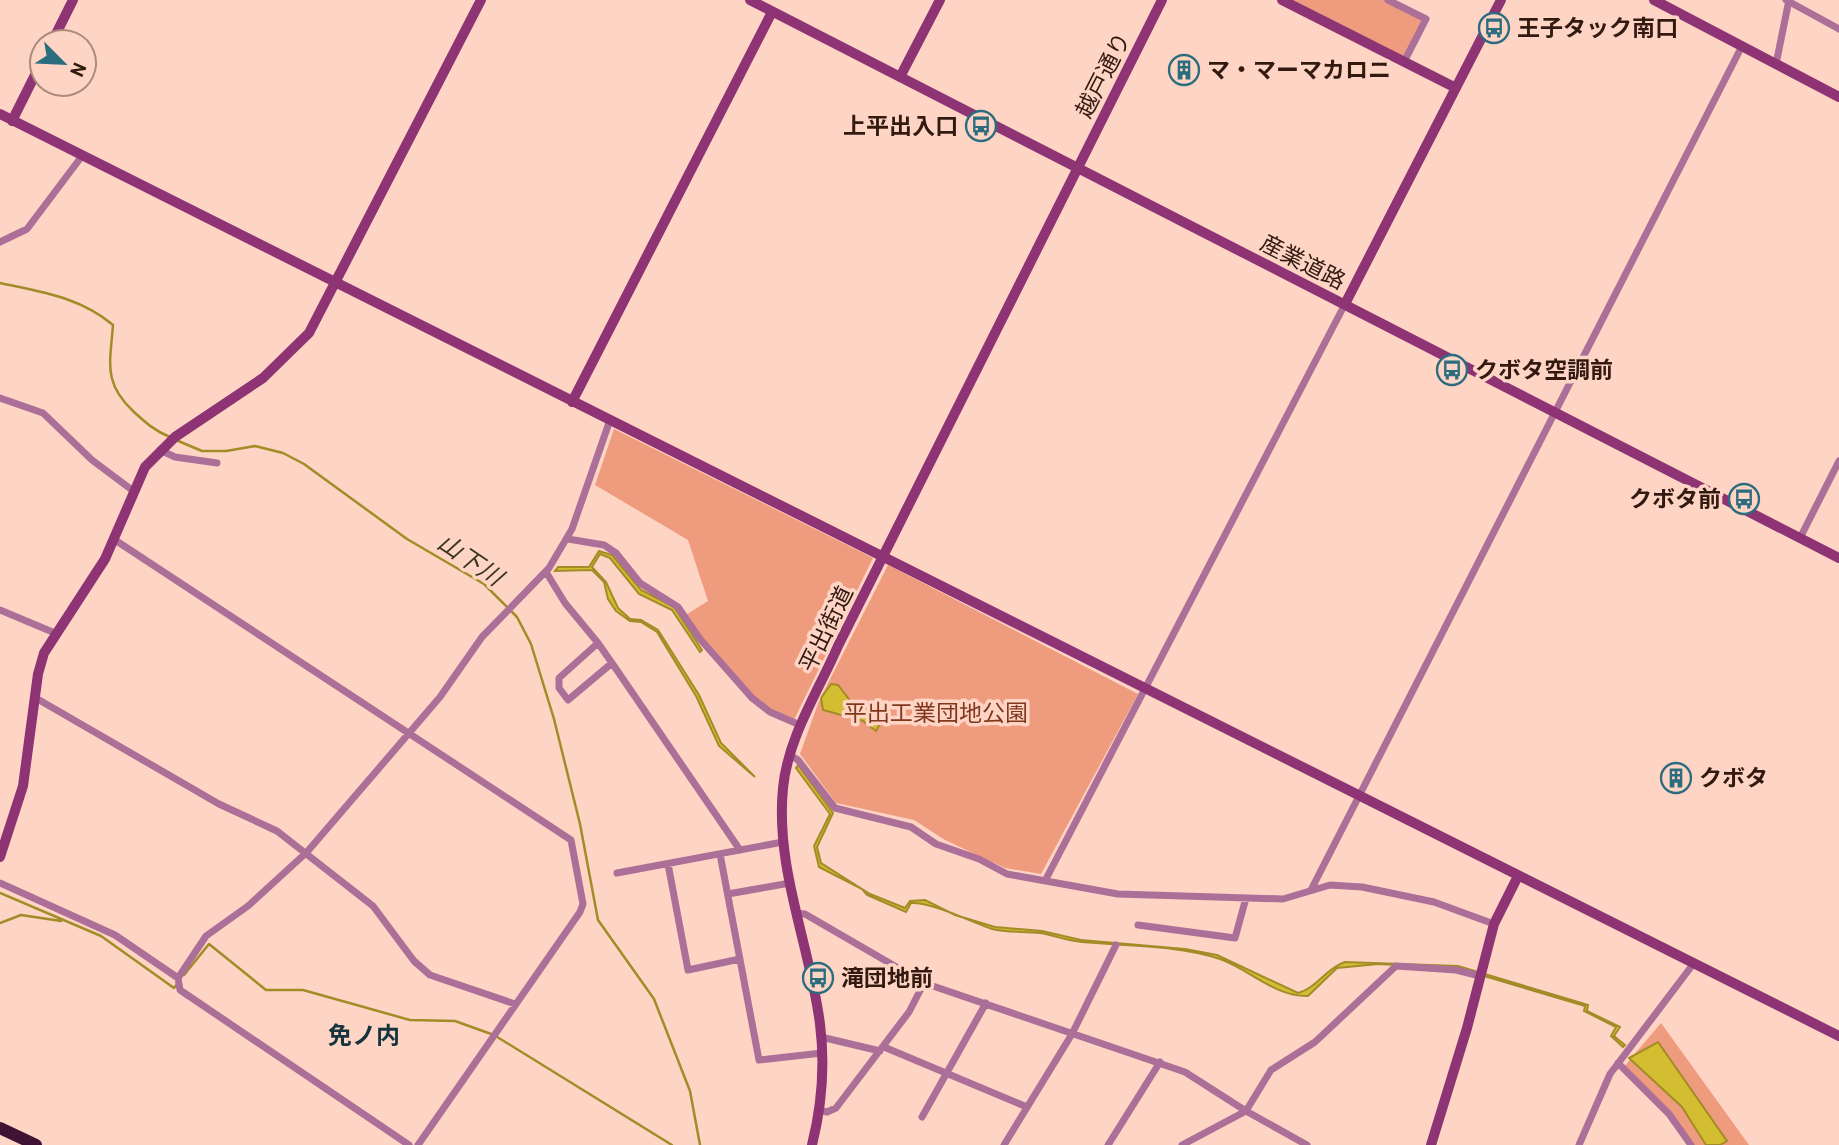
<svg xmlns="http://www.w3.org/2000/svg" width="1839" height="1145" font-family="Barlow,'Noto Sans JP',sans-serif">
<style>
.green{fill:#ee9b7e}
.water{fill:#d3bd30;stroke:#a38c27;stroke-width:2}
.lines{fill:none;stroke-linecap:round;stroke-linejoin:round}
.stream{stroke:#a38c27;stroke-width:2.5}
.street{stroke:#ac6f98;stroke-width:7}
.secondary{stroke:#8e3475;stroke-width:10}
.highway{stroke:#401234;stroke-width:12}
.labels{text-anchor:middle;stroke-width:7;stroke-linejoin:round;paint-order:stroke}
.poi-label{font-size:23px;font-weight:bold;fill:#331a11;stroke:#fed4c5;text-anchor:start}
.street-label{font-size:23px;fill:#331a11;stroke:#fed4c5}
.park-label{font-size:23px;fill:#80371c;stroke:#fed4c5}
.water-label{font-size:24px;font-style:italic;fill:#39351f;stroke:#fed4c5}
.neighbourhood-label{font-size:24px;font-weight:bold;fill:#15343d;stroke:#fed4c5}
</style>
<rect width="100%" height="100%" fill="#fed4c5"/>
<!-- green -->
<path class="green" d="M1293 0H1385L1424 20 1404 57Z
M614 429 873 558 793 722C745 700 716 656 684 616L708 601 688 540 595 485Z
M888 565 1138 694 1041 874 1005 868 945 840 914 820 836 803 800 754 819 701Z
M1661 1023 1749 1145H1691L1678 1124 1623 1068Z"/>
<!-- water -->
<path class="water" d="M599 551 612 555 641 590 674 607 702 650 700 652 672 610 639 594 610 558 600 554 592 567 606 582 618 608 630 619 641 620 658 630 699 695 721 743 755 777 719 746 696 696 657 632 641 622 630 621 616 611 608 599 604 582 592 570 555 571 558 567H589Z
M831 684 838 685 852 703 865 706 881 722 876 731 863 721 823 710 821 698Z
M798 765 833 813 817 847 821 863 870 894 905 908 910 901 925 900 955 915 995 927 1042 931 1081 940 1185 949 1217 955 1298 993C1317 988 1326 968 1345 962L1458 966 1588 1005 1587 1011 1620 1027 1614 1036 1625 1045 1623 1047 1611 1036 1616 1027 1584 1011 1585 1006 1457 968 1378 964 1337 968 1308 996C1275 997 1249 969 1220 959 1176 945 1127 946 1082 942 1067 941 1054 935 1040 933 1024 931 1007 933 992 929 969 921 932 902 911 903L906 912 867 895 862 889 819 867 814 846 830 814 796 768Z
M1658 1042 1727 1141 1720 1145H1706L1682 1107 1629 1058Z"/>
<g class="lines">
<!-- stream -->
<path class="stream" d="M0 283C41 292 80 297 113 325 110 364 103 383 134 412 146 423 155 431 170 437
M176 440 202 451H226L255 446 283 453 304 464 407 539 484 584 517 617 531 644 554 719 580 824 598 920 654 999 690 1091 700 1145
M0 893 101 936 174 988 178 983
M0 923 21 915 61 921
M184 975 209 944 266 990H303L410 1020 455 1021 494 1035 672 1145"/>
<!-- street -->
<path class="street" d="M1388 0 1426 19 1404 62
M1786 0 1839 29
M1776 64 1789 0
M0 242 27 229 82 156
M0 398 43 413 92 460 132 490
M160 450 175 457 217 463
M1800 538 1839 461
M568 539 604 545 616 553 640 583 678 607 700 639 752 698 770 712 800 725
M115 540 571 840 583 904 580 912 418 1145
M546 572 565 603 598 643
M0 610 55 633
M612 663 568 700 559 688V678L598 643 612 663 740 850
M34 697 219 804 277 831 373 906 414 961 430 975 515 1004
M790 755 798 760 835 808 911 827 936 844 979 859 1007 874 1118 894 1283 899 1330 885 1362 887 1434 902 1494 924
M720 854 759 1060 822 1053
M668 864 688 970 740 959
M617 873 783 842
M1046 879 1345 304
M0 883 115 935 178 978 180 990 409 1145
M1311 890 1742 46
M728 894 790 883
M796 913 805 914 924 983 1185 1072 1246 1111 1307 1145
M1138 925 1235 938 1246 898
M178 978 206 936 248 906 307 852 440 697 482 637 549 568 572 529 610 420
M821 1037 880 1051
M884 1047 1027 1107
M1618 1063 1669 1114 1691 1145
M819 1110 827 1112 836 1108 909 1012 924 983
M922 1117 986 1003
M1004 1145 1072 1034 1116 945
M1108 1145 1160 1062
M1182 1145 1246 1111 1271 1070 1315 1042 1396 966 1456 970 1480 976
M1579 1145 1610 1074 1694 963"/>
<!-- secondary -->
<path class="secondary" d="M750 0 1839 558
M1282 0 1456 88
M1654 0 1839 97
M52 42 73 0
M900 77 940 0
M0 114 1839 1036
M12 121 42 61
M1345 304 1501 0
M572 402 772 12
M0 857 23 786 38 674 44 653 105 559 145 467 175 437 263 378 309 333 481 0
M812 1145C822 1105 825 1064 820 1024 810 945 775 869 783 788 788 737 818 692 838 646L1162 0
M1431 1145 1467 1028 1494 924 1518 876"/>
<!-- highway -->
<path class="highway" d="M0 1128 36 1145"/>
</g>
<!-- icons -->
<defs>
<g id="bus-ring" transform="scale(1.575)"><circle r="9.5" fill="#fed4c5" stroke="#2b6c7f" stroke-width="1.5"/><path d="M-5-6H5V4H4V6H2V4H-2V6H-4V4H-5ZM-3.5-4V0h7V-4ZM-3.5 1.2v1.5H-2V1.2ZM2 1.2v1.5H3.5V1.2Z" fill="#2b6c7f"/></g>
<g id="building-ring" transform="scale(1.575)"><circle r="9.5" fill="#fed4c5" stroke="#2b6c7f" stroke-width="1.5"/><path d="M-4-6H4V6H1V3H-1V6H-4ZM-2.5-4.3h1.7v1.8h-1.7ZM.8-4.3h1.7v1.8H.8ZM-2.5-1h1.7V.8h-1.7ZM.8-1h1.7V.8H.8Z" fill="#2b6c7f"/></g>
</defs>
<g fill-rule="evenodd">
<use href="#bus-ring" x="1494" y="28"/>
<use href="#building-ring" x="1184" y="70"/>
<use href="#bus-ring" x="981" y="126"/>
<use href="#bus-ring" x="1452" y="370"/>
<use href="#bus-ring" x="1744" y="499"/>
<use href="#building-ring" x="1676" y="778"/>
<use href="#bus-ring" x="818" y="978"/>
</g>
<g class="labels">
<!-- poi labels -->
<g class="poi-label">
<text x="1517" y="36">王子タック南口</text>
<text x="1207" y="78">マ・マーマカロニ</text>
<text x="958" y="134" text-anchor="end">上平出入口</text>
<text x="1475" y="378">クボタ空調前</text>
<text x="1721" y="507" text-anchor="end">クボタ前</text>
<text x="1699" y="786">クボタ</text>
<text x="841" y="986">滝団地前</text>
</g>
<!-- street labels -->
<g class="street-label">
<text transform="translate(1103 75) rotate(-63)" y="8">越戸通り</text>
<text transform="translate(1303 262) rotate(27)" y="8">産業道路</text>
<text transform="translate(826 629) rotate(-64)" y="8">平出街道</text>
</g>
<!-- park labels -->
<g class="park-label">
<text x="936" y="721">平出工業団地公園</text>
</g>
<!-- water labels -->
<g class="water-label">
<text transform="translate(470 560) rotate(34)" y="8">山下川</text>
</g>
<!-- neighbourhood labels -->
<g class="neighbourhood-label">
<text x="364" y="1044">免ノ内</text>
</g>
</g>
<!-- north arrow -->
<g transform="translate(63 63) rotate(114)"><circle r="33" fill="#fed4c5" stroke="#ad8a7d" stroke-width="2"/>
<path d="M0-5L12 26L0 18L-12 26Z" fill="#2b6c7f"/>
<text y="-10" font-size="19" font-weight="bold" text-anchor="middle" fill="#331a11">N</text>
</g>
</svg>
